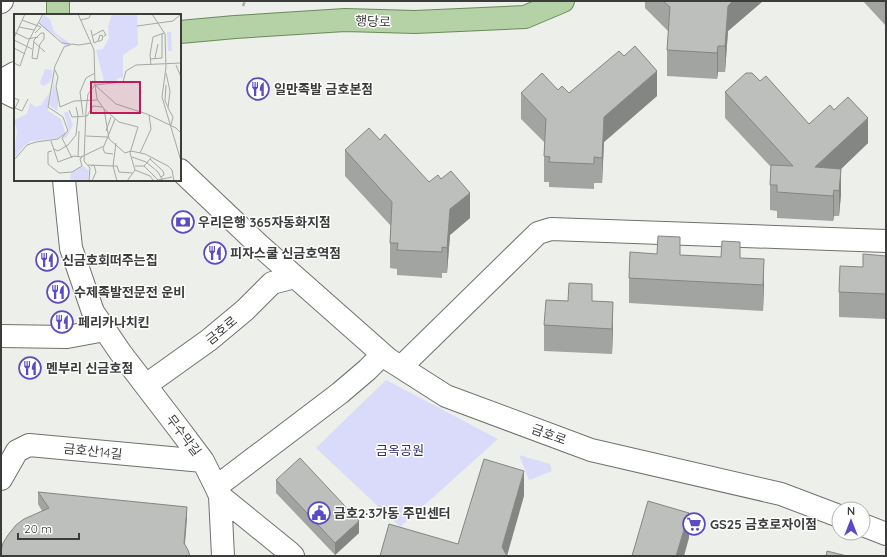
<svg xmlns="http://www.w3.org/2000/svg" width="887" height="557" font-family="Quicksand,'Noto Sans KR',sans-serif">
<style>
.green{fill:#dadbfb}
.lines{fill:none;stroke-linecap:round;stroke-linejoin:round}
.minor-casing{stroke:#6f726e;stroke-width:24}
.major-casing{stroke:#6a8a5a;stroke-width:24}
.path{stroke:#aaaca8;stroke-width:2.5;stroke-dasharray:4 2;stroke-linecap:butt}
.minor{stroke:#fff;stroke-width:22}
.major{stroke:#b5d2a6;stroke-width:22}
.wall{fill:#a2a4a1}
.shaded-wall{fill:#848683}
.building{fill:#bcbfbb;stroke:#848683}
.labels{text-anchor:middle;stroke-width:3;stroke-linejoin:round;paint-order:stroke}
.street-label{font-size:13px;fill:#3c3d3b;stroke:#fff}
.poi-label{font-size:13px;font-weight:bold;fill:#3c3d3b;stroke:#fff;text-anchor:start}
.park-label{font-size:13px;fill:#332b6d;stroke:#fff}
.inset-road{fill:none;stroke:#a6a8a4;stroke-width:1}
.view{fill:#c2185b;fill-opacity:0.15;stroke:#c2185b;stroke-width:2}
.inset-edge{fill:none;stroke:#3c3d3b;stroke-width:2}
</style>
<rect width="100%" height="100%" fill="#ecefea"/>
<!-- green -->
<path class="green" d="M386 380 498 439 400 527 316 448Z
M519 455 550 464 552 471 529 480Z"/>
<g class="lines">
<!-- minor casing -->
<g class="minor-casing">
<path id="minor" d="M1 2 2 1
M1 81 15 73
M1 90 15 97
M180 170 259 245 388 359 446 396 591 450 781 494 839 516
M64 180 71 248 93 312 120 352 179 429 203 461 216 487 220 496 223 556
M1 336 67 337 105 330
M401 367 538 233 551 229 886 241
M146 385 209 340 245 310 272 283 295 277
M1 479 17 451 29 445 203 461
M216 487 340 393 367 370 382 355
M220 496 289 552 293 556
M863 525 886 534"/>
</g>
<!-- major casing -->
<g class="major-casing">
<path id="major" d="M58 15V1
M180 32 235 27 345 20 415 22 525 17 563 1"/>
</g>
<!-- path -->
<path class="path" d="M243 6 245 1"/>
<!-- minor -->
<use href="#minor" class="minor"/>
<!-- major -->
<use href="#major" class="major"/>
</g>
<!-- wall -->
<path class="wall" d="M645 1H763L728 31 725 72H718L717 79 667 76V50L669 32 645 8Z
M863 1H886V26Z
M760 81 809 124 868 143 841 169V194L839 216H834L833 221 777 218V211L770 210V185L771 167 725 118V92Z
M558 90 569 93 657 96 604 142 602 183H594V189L549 187V182H544V156L545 143 521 119V93Z
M380 140 470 218 450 235 447 273H442V278L397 275V269L390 268V243L391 226 345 176V150Z
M657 254 740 258 764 284 763 311 629 303V278Z
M886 256V319L839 317V292L863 267Z
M568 301H592L613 328 612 354 544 351V325Z
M276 480 359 533 335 555 276 493Z
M38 492 187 519 42 511 38 504Z"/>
<!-- shaded-wall -->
<path class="shaded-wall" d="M733 1H763L728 31 725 72V46L728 6Z
M718 46V72L717 79V53Z
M657 71V96L604 142 602 183V158L604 117Z
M868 118V143L841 169V194L839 216V191L815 167Z
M834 190V216L833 221V196Z
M470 193V218L450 235 447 273V248L450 209Z
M764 259V284L763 311V285Z
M613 302V328L612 354V329Z
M524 471V496L507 556 502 547Z
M187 507V519L184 556V543Z
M689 513V538L684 556H676Z
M359 521V533L335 555V543Z"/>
<!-- building -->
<path class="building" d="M663 1H733L728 6 725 46H718L717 53 667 50 670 7Z
M635 46 657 71 604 117 602 158 594 157V164L549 162 550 157 544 156 546 119 521 93 542 73 558 90 562 86 569 93 619 51 624 56Z
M746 73H752L760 81 766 76 809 124 830 105 834 110 848 97 868 118 815 167 841 169 839 191 834 190 833 196 777 192V185H770L771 165 793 166 725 92Z
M369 128 380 140 385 134 429 182 438 175 441 179 451 171 470 193 450 209 447 248 442 247V252L397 250 398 243H390L392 202 345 150Z
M658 236 680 237V255L721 257 722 241 740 242V258L764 259 763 285 629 278 630 252 657 254Z
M863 254 886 256V294L839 292 840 266 863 267Z
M569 283 592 284V301L613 302 612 329 544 325 546 300 568 301Z
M300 458 359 521 335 543 276 480Z
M484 459 524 471 502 547 507 556H380L389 524 458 544Z
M38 492 187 507 184 543 188 550 190 556H1V551L3 543 8 535 16 525 24 519 49 508Z
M648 501 689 513 676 556H632Z
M827 551 847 556H826Z"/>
<!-- icons -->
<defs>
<g id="restaurant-ring" transform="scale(1.15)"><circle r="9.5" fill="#fff" stroke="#5c4ac3" stroke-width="1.5"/><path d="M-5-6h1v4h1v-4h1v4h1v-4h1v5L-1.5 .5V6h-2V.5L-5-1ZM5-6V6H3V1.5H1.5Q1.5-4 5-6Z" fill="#5c4ac3"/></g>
<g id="bank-ring" transform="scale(1.15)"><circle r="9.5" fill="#fff" stroke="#5c4ac3" stroke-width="1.5"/><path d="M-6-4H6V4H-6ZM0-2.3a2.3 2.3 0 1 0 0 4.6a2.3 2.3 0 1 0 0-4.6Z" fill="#5c4ac3"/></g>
<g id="civic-ring" transform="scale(1.15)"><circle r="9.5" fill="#fff" stroke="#5c4ac3" stroke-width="1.5"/><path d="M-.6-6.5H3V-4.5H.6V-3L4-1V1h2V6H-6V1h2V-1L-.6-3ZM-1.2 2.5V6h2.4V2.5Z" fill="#5c4ac3"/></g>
<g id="supermarket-ring" transform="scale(1.15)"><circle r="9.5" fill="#fff" stroke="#5c4ac3" stroke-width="1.5"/><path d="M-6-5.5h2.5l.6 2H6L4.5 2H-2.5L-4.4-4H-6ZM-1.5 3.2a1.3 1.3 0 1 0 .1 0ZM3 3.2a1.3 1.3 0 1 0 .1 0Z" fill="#5c4ac3"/></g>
</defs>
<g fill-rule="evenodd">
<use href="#restaurant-ring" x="258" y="89"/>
<use href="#bank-ring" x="183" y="222"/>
<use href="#restaurant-ring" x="215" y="253"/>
<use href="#restaurant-ring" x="47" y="260"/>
<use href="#restaurant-ring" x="58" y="292"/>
<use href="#restaurant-ring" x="62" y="322"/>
<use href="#restaurant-ring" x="30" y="368"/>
<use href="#civic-ring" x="319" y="513"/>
<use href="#supermarket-ring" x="694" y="524"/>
</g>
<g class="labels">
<!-- street labels -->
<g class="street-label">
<text transform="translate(373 21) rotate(2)" y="5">행당로</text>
<text transform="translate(221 330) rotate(-39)" y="5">금호로</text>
<text transform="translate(549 434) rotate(20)" y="5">금호로</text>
<text transform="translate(184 435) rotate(53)" y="5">무수막길</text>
<text transform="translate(93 451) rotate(6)" y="5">금호산14길</text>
</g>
<!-- poi labels -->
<g class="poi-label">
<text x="274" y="94">일만족발 금호본점</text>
<text x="198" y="227">우리은행 365자동화지점</text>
<text x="230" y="258">피자스쿨 신금호역점</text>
<text x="62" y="265">신금호회떠주는집</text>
<text x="74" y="297">수제족발전문전 운비</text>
<text x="78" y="327">페리카나치킨</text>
<text x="46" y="373">멘부리 신금호점</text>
<text x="334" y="518">금호2·3가동 주민센터</text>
<text x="710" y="529">GS25 금호로자이점</text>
</g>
<!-- park labels -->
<g class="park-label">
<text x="400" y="455">금옥공원</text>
</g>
</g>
<!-- overview -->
<g transform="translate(14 14)">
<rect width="167" height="167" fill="#ecefea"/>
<path d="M98 0H123L124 31 109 41V63L103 65V67H90L82 36 89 35 95 24 94 13ZM30 1 36 5 40 18 57 30 51 32 45 24 31 15 25 9ZM153 18H157L158 37H154ZM31 55 38 56V63L35 69 29 72 26 69ZM41 62 40 72 44 79V91L43 97 35 91ZM35 79 34 97 47 105 51 118 45 124 17 127 10 132 0 144 3 116 0 106 13 100 16 89 22 93 27 91ZM50 98H54L59 111 53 123 48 125 55 117ZM69 152 75 157 74 167H56L57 159Z" fill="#dadbfb"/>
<path class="inset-road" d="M64 0 80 36 81 71 109 68 112 57 122 51 167 49M138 0 151 20 152 53 148 83 167 147M8 6 27 13 21 19M67 6 75 4 77 0M25 9 48 29 56 30M123 12 159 7 167 0M5 13 20 16M77 16 80 29 84 27H86L88 26 89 22 86 21 84 27M0 18 14 25 24 23M27 19H30V25L26 30 23 45 18 44 20 26ZM78 22 89 16 92 21 90 22M0 24 11 0M0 26 18 35M20 28 31 38M0 34 11 40M141 44 144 30M148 44V20M136 45 148 44M0 49 6 52 15 26 29 0M137 51 136 41 139 23 150 19M162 51 167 63M41 56 44 63 42 72 46 93 60 87 83 86M152 59 156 77 154 94 159 103 157 111M81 71 83 85 90 95 95 125 111 139 117 137 131 140 154 152 158 156 160 167M81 71 102 90 133 100 162 114 167 119M152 71 151 87 154 93M0 84 5 86 0 96M1 94 8 97 14 85M90 95 105 108 124 113 116 139 121 156 113 167M55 96 58 103 73 102 79 92 88 93M69 101 66 78 72 64 81 59M92 117 97 103M52 119 48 124 58 144M72 122 93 123M37 127 44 148 60 142 67 143 90 132 101 105M102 129 99 152 103 167M90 133 89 135 91 139 99 140M40 135 44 137 54 131 62 121 64 102 62 93M38 137 34 138V150L45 159 58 158 68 152 66 145 68 143M126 139 137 115 135 101M64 143 65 117M118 143 132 148 144 158 149 167M136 145 149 157 150 161 147 163M0 146 13 131 22 128 44 125 54 117 49 103 34 93 41 52 50 33 58 30 65 31 77 29M74 151 99 152M77 152 80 151 82 158 78 167M99 152H103L105 158 118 159M121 152H130L137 144M130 152 144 166 158 163M121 156 136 162 140 167M75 167 76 154 70 147 72 96 74 80 81 71"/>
<path class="view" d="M77 68H126V99H77Z"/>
<rect width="167" height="167" class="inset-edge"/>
</g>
<!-- border -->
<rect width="887" height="557" fill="none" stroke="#3c3d3b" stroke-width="4"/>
<!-- north arrow -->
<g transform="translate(851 521)"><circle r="19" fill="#ffffff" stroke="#b1b1b1"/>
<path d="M0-3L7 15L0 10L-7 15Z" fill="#5c4ac3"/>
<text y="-6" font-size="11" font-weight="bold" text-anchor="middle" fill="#3c3d3b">N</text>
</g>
<!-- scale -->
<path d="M18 533v6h61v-6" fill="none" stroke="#3c3d3b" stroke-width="2"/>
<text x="24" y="533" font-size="12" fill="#3c3d3b" stroke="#ffffff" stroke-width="3" paint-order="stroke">20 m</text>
</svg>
